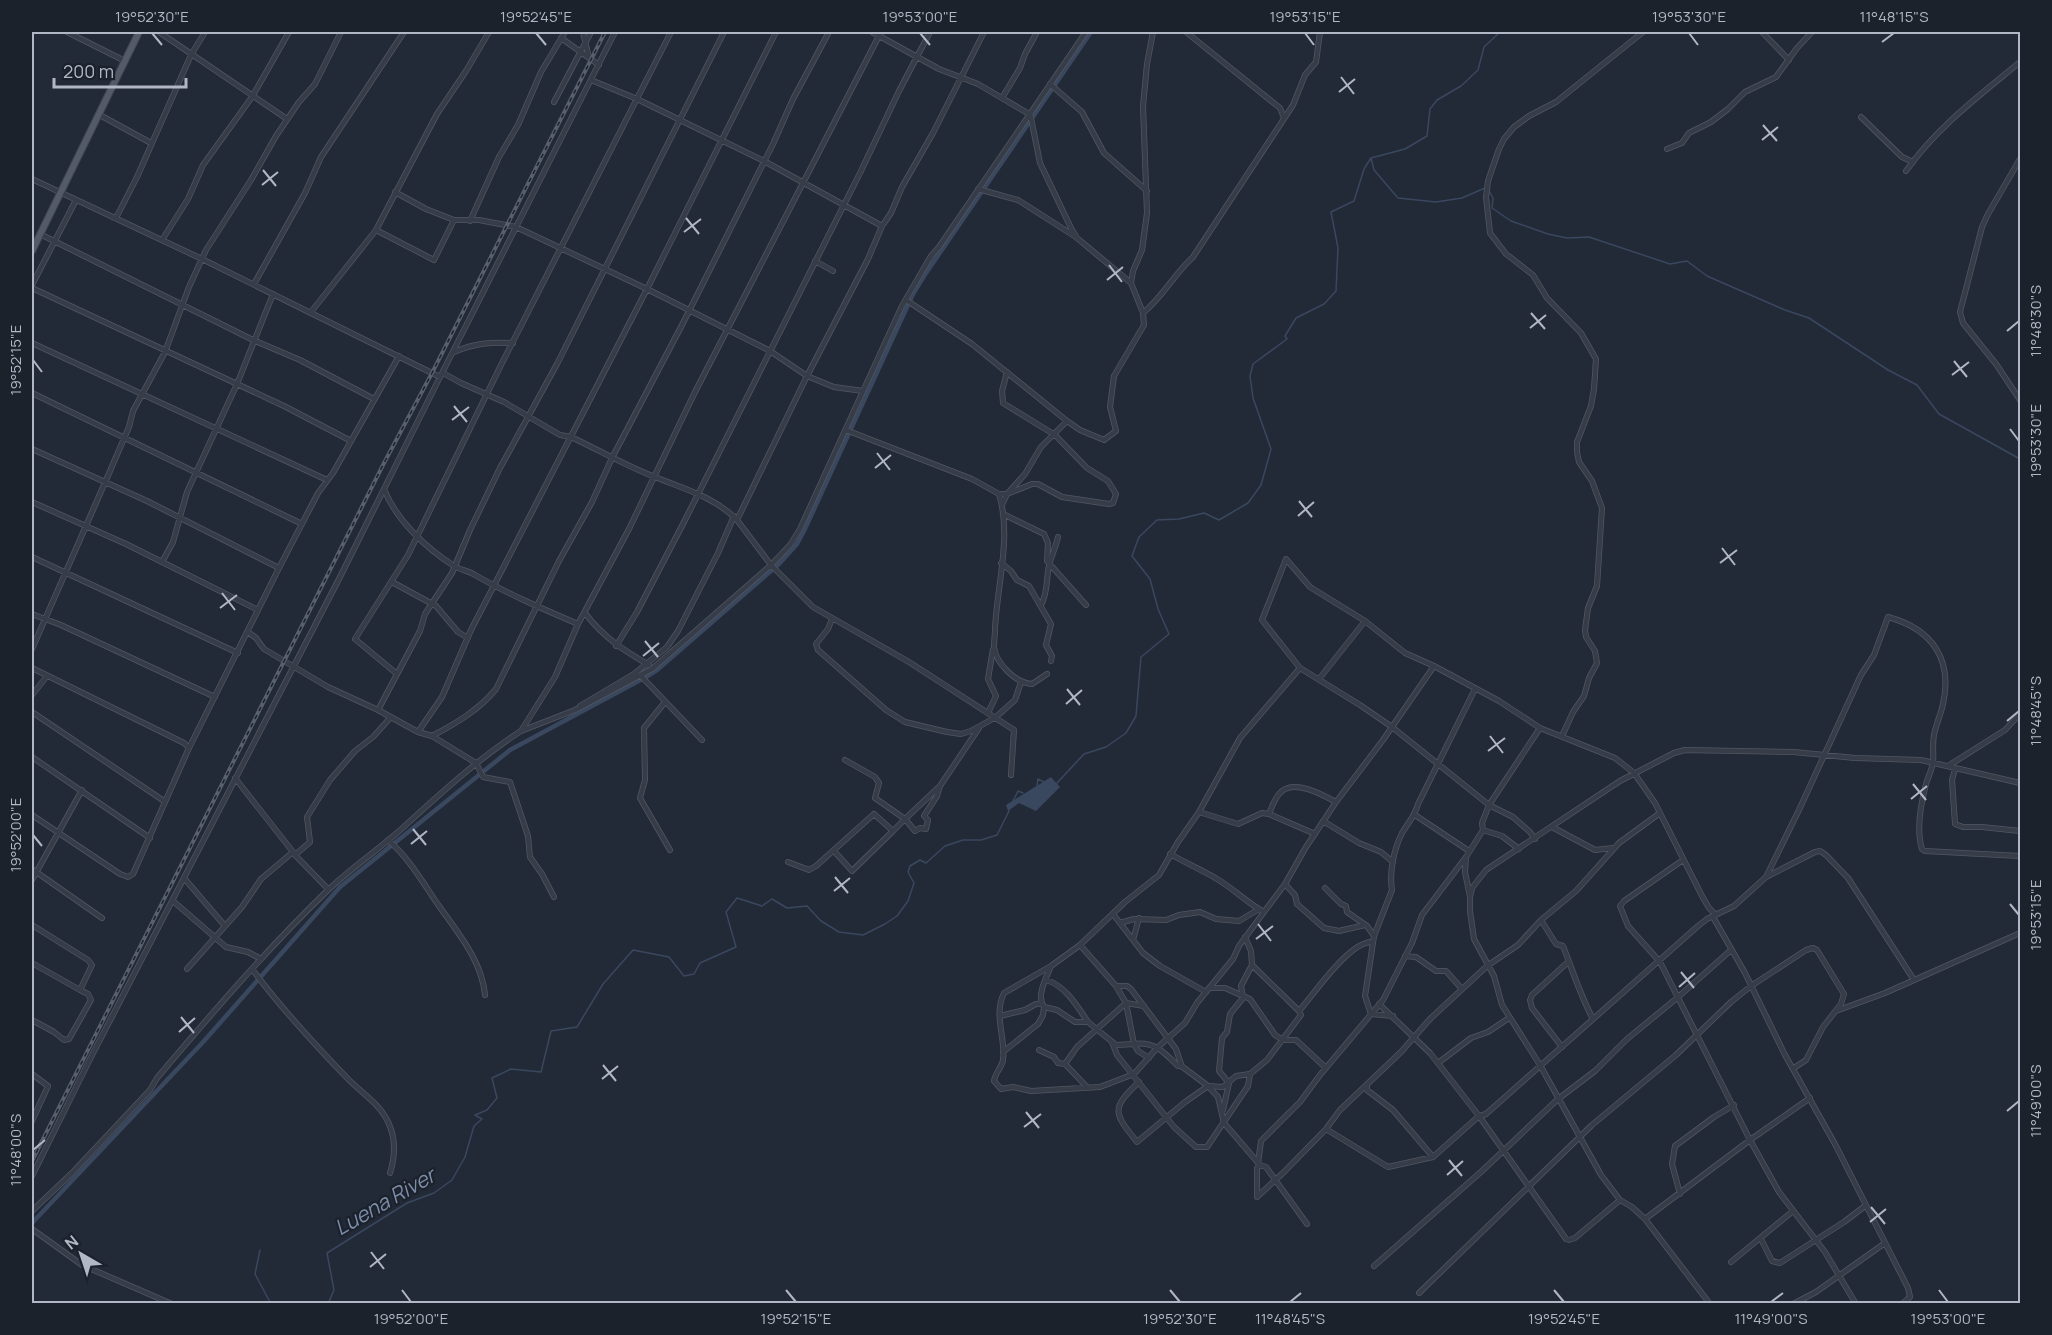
<svg xmlns="http://www.w3.org/2000/svg" width="2052" height="1335" font-family="Manrope,sans-serif">
<style>
.water{fill:#39475f}
.lines{fill:none;stroke-linecap:round;stroke-linejoin:round}
.stream{stroke:#39475f;stroke-width:1.5}
.canal{stroke:#39475f;stroke-width:4.5}
.minor-casing{stroke:#515762;stroke-width:6}
.major-casing{stroke:#3f4651;stroke-width:8}
.minor{stroke:#363d48;stroke-width:4.5}
.major{stroke:#545b68;stroke-width:6}
.rail-casing{stroke:#58606e;stroke-width:4}
.rail{stroke:#1c222c;stroke-width:1.5;stroke-dasharray:4.5;stroke-linecap:butt}
.ticks{fill:none;stroke:#b1b7c4;stroke-width:2}
.labels{text-anchor:middle;stroke-width:4.5;stroke-linejoin:round;paint-order:stroke}
.water-label{font-size:21px;font-style:italic;fill:#7c8daa;stroke:#1c222c}
.neatline{fill:none;stroke:#b1b7c4;stroke-width:2}
.ticks-label{font-size:15px;text-anchor:middle;fill:#b1b7c4}
</style>
<rect width="100%" height="100%" fill="#232a37"/>
<!-- water -->
<path class="water" d="M1051 777 1060 787 1036 811 1019 803 1008 811 1006 805Z"/>
<g class="lines">
<!-- stream -->
<path class="stream" d="M1371 158 1374 170 1398 198 1436 202 1462 198 1485 188
M1489 191 1493 198 1492 208 1511 221 1548 234 1567 238 1589 237 1670 264 1687 261 1707 276 1785 310 1809 318 1888 370 1917 385 1939 414 2020 459
M1057 783 1084 754 1106 747 1126 733 1136 716 1141 657 1169 634 1158 609 1150 579 1132 556 1139 537 1157 520 1179 519 1204 513 1219 520 1248 503 1261 485 1271 449 1253 398 1250 376 1253 364 1287 339 1285 336 1296 318 1324 304 1336 291 1338 248 1331 212 1354 201 1364 169 1371 158 1405 149 1427 136 1430 109 1437 100 1461 86 1478 70 1484 47 1500 32
M1037 786 1038 779 1044 782
M1013 801 1018 791 1023 793
M260 1250 255 1274 271 1304
M328 1304 334 1290 327 1253 407 1203 434 1193 452 1180 465 1157 474 1126 482 1119 475 1115 487 1110 497 1098 492 1078 511 1069 541 1072 551 1031 577 1027 603 984 633 950 669 957 684 976 694 974 700 963 736 947 726 912 737 898 762 906 772 899 787 908 807 906 821 921 839 932 863 935 885 924 897 916 908 901 914 883 908 872 910 866 920 860 926 863 945 846 963 840H981L997 835 1009 811"/>
<!-- canal -->
<path class="canal" d="M32 1223 204 1041 340 887 510 750 646 677 657 670 779 564 797 544 804 531 913 294 924 276 1091 32"/>
<!-- minor casing -->
<g class="minor-casing">
<path id="minor" d="M67 32 125 61
M159 32 287 119
M583 32 589 58
M872 32 939 69 978 84 1029 114
M984 32 933 133 902 187 891 213 882 226 868 259 807 376 737 520 771 565 813 607 909 662 1014 730 1011 775
M1186 32 1280 108 1284 118
M1762 32 1789 60
M561 38 599 65
M591 80 637 99 764 161 882 226
M1050 84 1082 112 1104 153 1147 191
M1002 98 1020 68 1025 54 1037 32
M554 102 591 32
M98 114 151 143
M1861 117 1902 157 1913 162
M1667 149 1682 143 1689 133 1711 122 1728 109 1745 92 1776 77 1797 48 1812 32
M2020 159 1988 214 1982 227 1960 312 1963 323 1996 364 2020 400
M1906 171C1936 128 1980 95 2020 62
M32 179 202 259 440 377 615 32
M978 189 1018 200 1076 237
M395 192 426 209 454 220H479L516 227 647 289 770 351 807 376 834 387 863 391
M116 218 137 177 191 55 205 32
M470 221 499 157 518 125 541 72 565 32
M376 230 434 260 454 220
M40 234 253 340 300 360 374 399
M162 240 188 199 203 165 252 97 289 32
M815 261 833 271
M1131 283 1133 271 1142 250 1147 213 1143 106 1147 64 1153 32
M254 284 305 193 321 157 404 32
M32 285 76 200
M32 288 284 406 351 441
M906 300 972 344 1067 421 1080 430 1104 440 1116 431 1110 407 1114 376 1144 325 1143 313 1131 283 1077 238 1071 228 1040 163 1030 113
M311 312 376 230 437 114 466 71 489 32
M1143 313C1163 297 1174 274 1193 257L1293 105 1305 75 1316 62 1320 32
M32 343 327 480
M454 352C475 343 491 342 513 343
M443 373 461 383 504 402 560 435 571 437C599 450 626 466 655 477 684 489 715 497 737 520
M32 393 302 524
M846 430 972 479 999 494C1012 536 997 585 995 629 995 635 994 641 994 647 996 664 1016 683 1032 684L1047 674
M32 449 147 501 279 568
M384 489C396 520 426 548 454 566 461 570 469 571 475 575 508 594 543 609 578 624
M999 494H1007L1032 484H1038L1062 497 1109 504 1113 503 1116 494 1108 481 1087 468 1055 435 1003 403 1002 391 1007 372
M32 502 126 544 258 610
M1002 505 1007 494 1025 474 1041 447 1067 421
M1003 514 1044 534 1048 543 1047 561 1086 605
M32 557 238 653
M162 562 173 542 187 492 237 384 273 294
M1001 563 1011 571 1017 580 1029 586 1051 624 1046 645 1052 656 1051 661
M392 582 436 606 458 632 468 638
M1041 605C1048 593 1046 579 1049 566 1051 556 1056 547 1058 537
M585 613C603 637 623 650 649 665
M32 614 61 625 215 697
M832 619 828 629 816 644 818 650 886 710 905 722 947 732 961 734 971 731 996 717 1015 700 1021 682
M248 632 256 638 264 649 328 687 378 710 418 732 432 736 476 763 483 777 510 782 528 836 530 857 542 874 554 897
M616 646 637 612 684 522 860 173 899 91 930 32
M32 649 110 471 129 427 133 411 165 352 189 287 206 250 251 180 276 136 299 102 315 84 341 32
M32 668 184 743 189 748
M397 674 355 639 408 555 502 363 671 32
M641 676 702 740
M1319 679 1365 621
M32 695 47 676
M665 702 644 728 645 780 640 798 670 850
M580 706 634 674 667 647 678 631 718 553 734 516
M378 710 420 631 425 614 452 573 470 530 500 468 557 364 724 32
M32 712 164 801
M988 713 996 696 988 679 993 649
M521 731 555 677 578 624 629 529 695 392 881 32
M418 732 442 697 471 630 647 289 776 32
M432 736C455 724 479 710 496 689L559 561 592 502 612 458 682 325 773 144 793 99 829 32
M1562 736 1573 712 1584 696 1589 678 1597 663 1595 651 1586 637 1585 630 1588 608 1597 586 1602 508 1592 481 1579 462 1577 452V442L1591 406 1594 389 1596 359 1581 333 1547 298 1533 275 1506 254 1490 233 1486 197 1488 181 1499 149 1504 139 1514 127 1529 116 1556 102 1643 32
M32 757 150 838
M845 760 875 777 879 783 875 798 905 819 915 831 920 828 926 829 928 820 924 816 937 796 940 786 905 819 893 831
M1948 766 2005 730 2020 714
M1955 769 1952 780 1955 824 1963 827H1982L2020 831
M235 778 293 852
M940 786 979 728
M1199 812 1238 824 1262 813 1269 814 1315 834
M1269 814C1272 807 1275 797 1281 792 1295 779 1323 795 1336 802
M32 815 120 874 128 877 133 874 189 748 279 568 318 493 333 473 399 356
M1415 815 1469 851
M1323 821 1359 843 1381 852 1393 862
M1552 827 1595 850 1613 848
M1483 830 1502 836 1519 849
M1535 839 1530 832 1513 817 1489 805 1392 727 1360 705 1300 668 1262 620 1286 559 1310 587 1365 621 1405 653 1434 666 1499 701 1540 728 1615 758 1634 773 1655 803 1702 896 1709 908 1716 915
M388 840C410 859 423 883 439 906 458 933 482 961 485 995
M1170 854C1186 863 1202 870 1217 879 1234 889 1247 903 1264 912L1239 946 1233 959 1197 1003 1185 1023 1158 1047 1134 1074 1100 1087 1031 1091 1013 1087 1001 1089 994 1081C995 1073 1002 1067 1003 1060 1006 1038 993 1015 1004 993L1051 966 1080 945 1125 902 1159 875 1178 842 1199 812 1240 738 1300 668
M295 855 328 889
M1466 857 1465 872 1470 897V911L1474 939 1494 976 1502 1005 1540 1065 1601 1175 1620 1200 1632 1207 1645 1219 1710 1304
M1683 860 1624 901 1620 906 1628 926 1660 962 1750 1140 1779 1192 1825 1252 1856 1304
M788 862 809 870 816 866 874 814 893 831 852 871 834 851
M32 869 102 918
M1766 877 1799 810 1861 675 1874 655 1888 617C1932 629 1953 659 1943 704 1941 714 1936 724 1934 735 1932 744 1934 753 1933 762 1932 770 1928 777 1926 784 1921 803 1916 830 1922 849L1925 851 2020 856
M184 878 225 926
M32 880 82 790
M1285 884 1295 895 1297 904 1324 928 1339 931 1365 925
M1325 888 1341 904 1346 906 1347 912 1367 926 1374 936
M1470 897 1472 888 1486 870 1620 781 1674 753 1685 750 1794 752 1855 758 1921 760 2020 783
M173 901 226 947 248 952 261 959
M1264 912 1285 884 1306 847 1336 802 1383 740 1434 666
M1113 914 1143 953 1160 966 1206 992
M1713 917 1745 973 1785 1055 1835 1144 1908 1288 1910 1297 1902 1304
M1541 920 1556 944 1563 946C1573 971 1580 995 1593 1019
M1120 923 1134 919 1166 920 1179 915 1200 912 1216 919 1239 921 1259 909
M32 925 88 960 92 965 80 990 88 994 91 1000 69 1039 64 1040 54 1032 32 1020
M1133 940 1139 918
M1080 945 1116 986 1126 1003 1144 1006
M1405 956 1416 957 1436 971H1446L1462 989
M32 963 80 990
M187 969 242 907 261 879 293 852 295 855 310 842 307 817 330 780 355 751 373 737 391 717
M252 969C281 1008 315 1045 349 1080 363 1094 381 1105 389 1124 396 1140 395 1157 390 1173
M1046 980C1066 986 1077 1006 1088 1022
M1116 986H1127L1131 989 1176 1049 1182 1067
M1209 988H1225L1250 999 1275 1035 1283 1040H1296L1326 1068
M1126 1003 1134 1044C1154 1041 1164 1052 1178 1066L1180 1065 1208 1086 1218 1097 1224 1123 1260 1165 1266 1167 1307 1224
M1379 1004 1430 1053 1479 1116 1566 1239 1569 1240 1575 1238 1620 1200
M1044 1007 1057 1010 1075 1022H1088L1116 1045 1134 1044 1138 1051 1149 1058
M1299 1011C1314 994 1350 940 1373 942
M1836 1011 1885 993 2020 933
M1000 1016 1025 1010 1036 1004H1041
M1393 1016 1371 1014 1365 996 1374 936 1392 890C1389 872 1394 849 1402 833 1408 823 1415 816 1418 804L1475 689
M1112 1042 1117 1055 1174 1127 1196 1147H1207L1248 1086 1250 1074 1267 1060 1301 1015 1299 1011 1252 965 1251 951 1245 937
M1562 1047 1532 1008 1530 1000 1532 995 1568 962
M1039 1050 1054 1057 1058 1063 1065 1064
M1003 1052 1038 1024 1043 1015 1044 1007C1036 996 1046 978 1051 966
M1438 1063 1471 1038 1488 1032 1509 1018
M32 1074 48 1086 32 1121
M1139 1082C1110 1109 1114 1113 1137 1142L1185 1102 1208 1086 1223 1087 1236 1076 1250 1074
M1367 1086V1090L1393 1110 1433 1157
M1087 1087 1065 1064 1077 1047 1126 1003
M1223 1110 1229 1083 1219 1071 1222 1038 1227 1032 1230 1014 1243 998 1241 986 1252 965
M1326 1129 1388 1167 1433 1157 1479 1116 1486 1114 1698 926 1707 919 1734 906 1766 877 1815 852 1820 851 1826 855 1848 878 1914 980
M1258 1163 1261 1141 1300 1102 1320 1075 1383 1000 1412 943 1422 915 1466 857 1483 830 1482 823 1489 805 1540 728
M32 1176 90 1059 339 579 440 377
M1680 1194 1672 1164 1675 1146 1714 1117 1734 1105
M1257 1197 1284 1172 1326 1129 1340 1110 1401 1052 1430 1019 1487 966 1518 945 1541 920 1576 891 1619 843 1660 813
M1257 1197V1168L1260 1165
M32 1211 72 1173 150 1090 157 1078C212 1013 267 949 328 890 350 869 375 852 398 832 438 796 476 760 521 731L575 710 652 669 771 565 790 545 800 529 902 306 931 256 939 247 1086 32
M1645 1219 1750 1140 1810 1098
M32 1229 82 1265 172 1304
M1761 1239 1772 1261 1780 1263 1844 1222 1865 1206
M1731 1262 1793 1211
M1374 1266 1482 1171 1558 1099 1595 1071 1627 1039 1677 998 1731 950
M1419 1293 1592 1125 1676 1055 1731 1002 1751 986 1806 950 1813 948 1817 950 1844 994 1841 1004 1823 1027 1806 1060 1794 1068
M1793 1304 1816 1292 1885 1243"/>
</g>
<!-- major casing -->
<g class="major-casing">
<path id="major" d="M32 251 139 32"/>
</g>
<!-- minor -->
<use href="#minor" class="minor"/>
<!-- major -->
<use href="#major" class="major"/>
<!-- rail casing -->
<g class="rail-casing">
<path id="rail" d="M32 1161 384 463 432 373 605 32"/>
</g>
<!-- rail -->
<use href="#rail" class="rail"/>
</g>
<!-- ticks -->
<path class="ticks" d="M152 33 162 45M536 33 546 45M920 33 930 45M1305 33 1314 45M1689 33 1698 45M1882 42 1894 33M1341 77 1354 94M1339 92 1355 79M1763 125 1777 141M1762 140 1778 127M263 170 276 186M262 185 278 172M686 218 699 234M684 232 701 219M1109 265 1122 282M1107 280 1123 267M1531 313 1545 329M1530 328 1546 315M2007 331 2019 321M33 360 42 372M1954 361 1967 377M1952 375 1969 362M454 406 467 422M452 420 469 407M2010 429 2019 441M877 453 890 470M875 468 891 455M1299 501 1312 517M1298 516 1314 502M1722 548 1735 565M1720 563 1737 550M222 593 235 610M220 608 237 595M645 641 658 657M643 656 659 643M1067 689 1080 705M1066 704 1082 690M2007 721 2019 711M1490 736 1503 753M1488 751 1505 738M1913 784 1926 800M1911 799 1927 786M413 829 426 845M33 835 42 846M411 844 427 831M835 877 848 893M834 891 850 878M2010 904 2019 915M1258 924 1271 941M1256 939 1273 926M1681 972 1694 988M1679 987 1695 973M181 1017 194 1033M179 1032 195 1018M603 1065 616 1081M602 1079 618 1066M2007 1111 2019 1101M1026 1112 1039 1128M1024 1127 1041 1114M33 1150 45 1140M1449 1160 1462 1176M1447 1175 1463 1161M1871 1207 1885 1224M1870 1222 1886 1209M371 1252 384 1269M370 1267 386 1254M402 1290 411 1302M786 1290 796 1302M1170 1290 1180 1302M1554 1290 1564 1302M1939 1290 1948 1302M1290 1302 1301 1293M1771 1302 1783 1293"/>
<g class="labels">
<!-- water labels -->
<g class="water-label">
<text transform="translate(385 1202) rotate(-30)" y="7">Luena River</text>
</g>
</g>
<!-- border -->
<rect width="2052" height="1335" fill="none" stroke="#1c222c" stroke-width="66"/>
<!-- north arrow -->
<g transform="translate(81 1254) rotate(321)" stroke="#1c222c" stroke-width="4.5" paint-order="stroke">
<path d="M0-4.5L10 22L0 15L-10 22Z" fill="#b1b7c4"/>
<text y="-9" font-size="16" font-weight="bold" text-anchor="middle" fill="#b1b7c4">N</text>
</g>
<!-- scale -->
<path d="M54 78v9h132v-9" fill="none" stroke="#b1b7c4" stroke-width="3"/>
<text x="63" y="78" font-size="18" fill="#b1b7c4" stroke="#1c222c" stroke-width="4.5" paint-order="stroke">200 m</text>
<rect x="33" y="33" width="1986" height="1269" class="neatline"/>
<g class="ticks-label">
<text x="152" y="22">19°52'30"E</text>
<text x="536" y="22">19°52'45"E</text>
<text x="920" y="22">19°53'00"E</text>
<text x="1305" y="22">19°53'15"E</text>
<text x="1689" y="22">19°53'30"E</text>
<text x="1894" y="22">11°48'15"S</text>
<text transform="translate(2036 321) rotate(-90)" y="5">11°48'30"S</text>
<text transform="translate(16 360) rotate(-90)" y="5">19°52'15"E</text>
<text transform="translate(2036 441) rotate(-90)" y="5">19°53'30"E</text>
<text transform="translate(2036 711) rotate(-90)" y="5">11°48'45"S</text>
<text transform="translate(16 835) rotate(-90)" y="5">19°52'00"E</text>
<text transform="translate(2036 915) rotate(-90)" y="5">19°53'15"E</text>
<text transform="translate(2036 1101) rotate(-90)" y="5">11°49'00"S</text>
<text transform="translate(16 1150) rotate(-90)" y="5">11°48'00"S</text>
<text x="411" y="1324">19°52'00"E</text>
<text x="796" y="1324">19°52'15"E</text>
<text x="1180" y="1324">19°52'30"E</text>
<text x="1290" y="1324">11°48'45"S</text>
<text x="1564" y="1324">19°52'45"E</text>
<text x="1771" y="1324">11°49'00"S</text>
<text x="1948" y="1324">19°53'00"E</text>
</g>
</svg>
